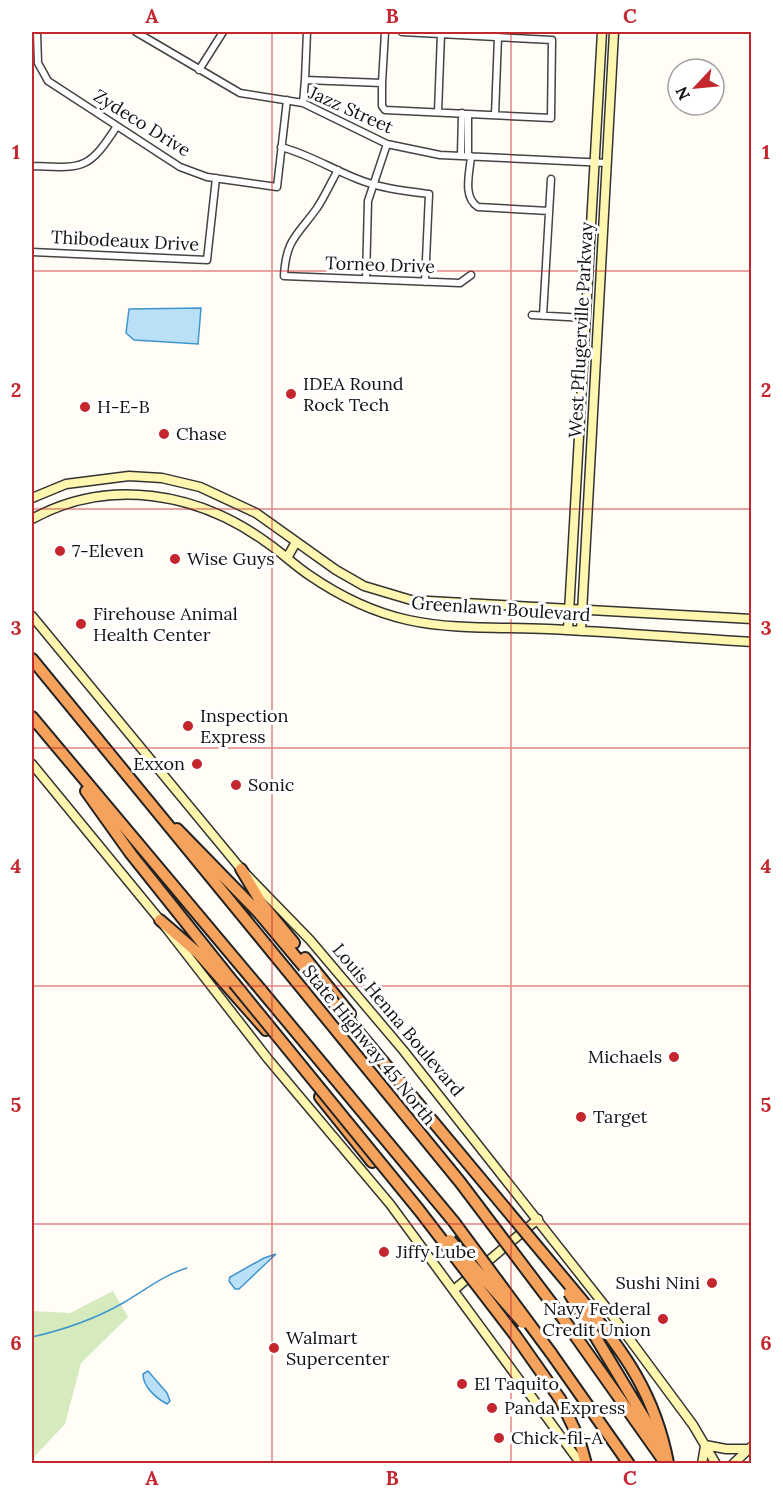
<svg xmlns="http://www.w3.org/2000/svg" width="783" height="1495" font-family="Lora,serif">
<style>
.green{fill:#d5ebbd}
.water{fill:#b9e0f7;stroke:#3f96cf;stroke-width:1.5}
.lines{fill:none;stroke-linecap:round;stroke-linejoin:round}
.stream{stroke:#3f96cf;stroke-width:1.5}
.street-casing{stroke:#444;stroke-width:9}
.secondary-casing{stroke:#333;stroke-width:11}
.highway-casing{stroke:#222;stroke-width:14}
.street{stroke:#fff;stroke-width:6}
.secondary{stroke:#fff6b0;stroke-width:8}
.highway{stroke:#f5a25d;stroke-width:10}
.highway-bridge-casing{stroke:#222;stroke-width:14;stroke-linecap:butt}
.highway-bridge{stroke:#f5a25d;stroke-width:10}
.grid{fill:none;stroke:#c4262e;stroke-width:1.5;stroke-opacity:0.55}
.poi-dot{fill:#c4262e;stroke:#fff;stroke-width:2}
.labels{text-anchor:middle;stroke-width:6;stroke-linejoin:round;paint-order:stroke}
.street-label{font-size:18px;fill:#111;stroke:#fff}
.poi-label{font-size:18px;fill:#111;stroke:#fff;text-anchor:start}
.neatline{fill:none;stroke:#c4262e;stroke-width:2}
.grid-label{font-size:20px;text-anchor:middle;font-weight:bold;fill:#c4262e}
</style>
<rect width="100%" height="100%" fill="#fffdf5"/>
<!-- green -->
<path class="green" d="M113 1291 128 1317 81 1363 65 1424 34 1457 32 1456V1311L70 1313Z"/>
<!-- water -->
<path class="water" d="M201 308 198 344 134 340 126 333 129 309Z
M276 1254 239 1289H235L229 1281 230 1277 264 1258Z
M148 1371 167 1393 170 1401 167 1404C156 1398 143 1387 143 1374Z"/>
<g class="lines">
<!-- stream -->
<path class="stream" d="M32 1337C63 1330 95 1319 123 1303 144 1291 163 1275 187 1268"/>
<!-- street casing -->
<g class="street-casing">
<path id="street" d="M37 32 38 63 48 81 180 167 207 177 277 187 287 100
M136 32 240 93 303 103 387 144 440 155 607 163
M307 32 305 80 382 83V106L385 110 551 118 552 40 402 32
M199 70 223 32
M382 83 385 32
M303 103 305 80
M438 112 441 34
M468 114V156
M495 115 498 37
M281 147C308 154 330 168 355 178 378 188 404 191 429 194L425 282
M461 155 462 113
M471 156C470 172 462 197 478 207L549 211
M32 166C83 168 88 171 117 126
M338 170C331 182 325 196 317 208 297 236 286 239 284 276L460 283 471 275
M32 252 207 260 216 178
M366 279 368 201 387 144
M532 315 585 318
M543 316 551 179"/>
</g>
<!-- secondary casing -->
<g class="secondary-casing">
<path id="secondary" d="M32 498 66 484 129 476 162 478 200 487 256 513 336 570 364 586 411 600 752 619
M32 519C108 477 197 492 266 542 281 552 294 565 309 575 338 595 372 612 408 620 453 630 502 627 548 629 616 632 684 638 752 642
M287 558 296 542
M32 616 241 869 310 940 403 1050 605 1306 693 1425 716 1464
M568 630 602 32
M581 631 614 32
M32 764 160 920 268 1059 390 1204 581 1464
M455 1289 538 1219
M705 1445 726 1449H750
M702 1464 705 1446
M733 1464 751 1447"/>
</g>
<!-- highway casing -->
<g class="highway-casing">
<path id="highway" d="M32 659 286 969
M32 717 261 990
M86 791 131 854 234 983
M177 829 258 912 305 968
M241 869 262 904 294 943
M160 920 198 953 266 1030
M305 958 350 1014
M320 1097 372 1162
M551 1353 629 1464
M560 1399 579 1439 586 1464"/>
</g>
<!-- street -->
<use href="#street" class="street"/>
<!-- secondary -->
<use href="#secondary" class="secondary"/>
<!-- highway -->
<use href="#highway" class="highway"/>
<!-- highway-bridge casing -->
<g class="highway-bridge-casing">
<path id="highway-bridge" d="M305 968 581 1299C624 1352 655 1394 668 1463
M286 969 460 1182 562 1317 666 1464
M234 983 419 1210 515 1335 560 1399
M261 990 454 1222 551 1353
M450 1240 523 1323
M569 1293 660 1444"/>
</g>
<!-- highway-bridge -->
<use href="#highway-bridge" class="highway-bridge"/>
</g>
<!-- grid -->
<path class="grid" d="M272 32V1464M511 32V1464M32 271H752M32 509H752M32 748H752M32 986H752M32 1224H752"/>
<!-- markers -->
<g class="poi-dot">
<circle cx="291" cy="394" r="6"/>
<circle cx="85" cy="407" r="6"/>
<circle cx="164" cy="434" r="6"/>
<circle cx="60" cy="551" r="6"/>
<circle cx="175" cy="559" r="6"/>
<circle cx="81" cy="624" r="6"/>
<circle cx="188" cy="726" r="6"/>
<circle cx="197" cy="764" r="6"/>
<circle cx="236" cy="785" r="6"/>
<circle cx="674" cy="1057" r="6"/>
<circle cx="581" cy="1117" r="6"/>
<circle cx="384" cy="1252" r="6"/>
<circle cx="712" cy="1283" r="6"/>
<circle cx="663" cy="1319" r="6"/>
<circle cx="274" cy="1348" r="6"/>
<circle cx="462" cy="1384" r="6"/>
<circle cx="492" cy="1408" r="6"/>
<circle cx="499" cy="1438" r="6"/>
</g>
<g class="labels">
<!-- street labels -->
<g class="street-label">
<text transform="translate(351 110) rotate(24)" y="6">Jazz Street</text>
<text transform="translate(142 123) rotate(32)" y="6">Zydeco Drive</text>
<text transform="translate(125 241) rotate(3)" y="6">Thibodeaux Drive</text>
<text transform="translate(380 265) rotate(2)" y="6">Torneo Drive</text>
<text transform="translate(581 330) rotate(-87)" y="6">West Pflugerville Parkway</text>
<text transform="translate(501 609) rotate(4)" y="6">Greenlawn Boulevard</text>
<text transform="translate(398 1020) rotate(50)" y="6">Louis Henna Boulevard</text>
<text transform="translate(369 1045) rotate(51)" y="6">State Highway 45 North</text>
</g>
<!-- poi labels -->
<g class="poi-label">
<text x="303" y="390">IDEA Round<tspan x="303" dy="21">Rock Tech</tspan></text>
<text x="97" y="413">H-E-B</text>
<text x="176" y="440">Chase</text>
<text x="72" y="557">7-Eleven</text>
<text x="187" y="565">Wise Guys</text>
<text x="93" y="620">Firehouse Animal<tspan x="93" dy="21">Health Center</tspan></text>
<text x="200" y="722">Inspection<tspan x="200" dy="21">Express</tspan></text>
<text x="185" y="770" text-anchor="end">Exxon</text>
<text x="248" y="791">Sonic</text>
<text x="662" y="1063" text-anchor="end">Michaels</text>
<text x="593" y="1123">Target</text>
<text x="396" y="1258">Jiffy Lube</text>
<text x="700" y="1289" text-anchor="end">Sushi Nini</text>
<text x="651" y="1315" text-anchor="end">Navy Federal<tspan x="651" dy="21">Credit Union</tspan></text>
<text x="286" y="1344">Walmart<tspan x="286" dy="21">Supercenter</tspan></text>
<text x="474" y="1390">El Taquito</text>
<text x="504" y="1414">Panda Express</text>
<text x="511" y="1444">Chick-fil-A</text>
</g>
</g>
<!-- border -->
<rect width="783" height="1495" fill="none" stroke="#ffffff" stroke-width="66"/>
<!-- north arrow -->
<g transform="translate(696 87) rotate(244)"><circle r="28" fill="#ffffff" stroke="#a0a0a0" stroke-width="1.5"/>
<path d="M0-4.5L10 22L0 15L-10 22Z" fill="#c4262e"/>
<text y="-9" font-size="16" font-weight="bold" text-anchor="middle" fill="#111111">N</text>
</g>
<rect x="33" y="33" width="717" height="1429" class="neatline"/>
<g class="grid-label">
<text x="152" y="23">A</text>
<text x="392" y="23">B</text>
<text x="630" y="23">C</text>
<text x="16" y="159">1</text>
<text x="766" y="159">1</text>
<text x="16" y="397">2</text>
<text x="766" y="397">2</text>
<text x="16" y="635">3</text>
<text x="766" y="635">3</text>
<text x="16" y="873">4</text>
<text x="766" y="873">4</text>
<text x="16" y="1112">5</text>
<text x="766" y="1112">5</text>
<text x="16" y="1350">6</text>
<text x="766" y="1350">6</text>
<text x="152" y="1485">A</text>
<text x="392" y="1485">B</text>
<text x="630" y="1485">C</text>
</g>
</svg>
